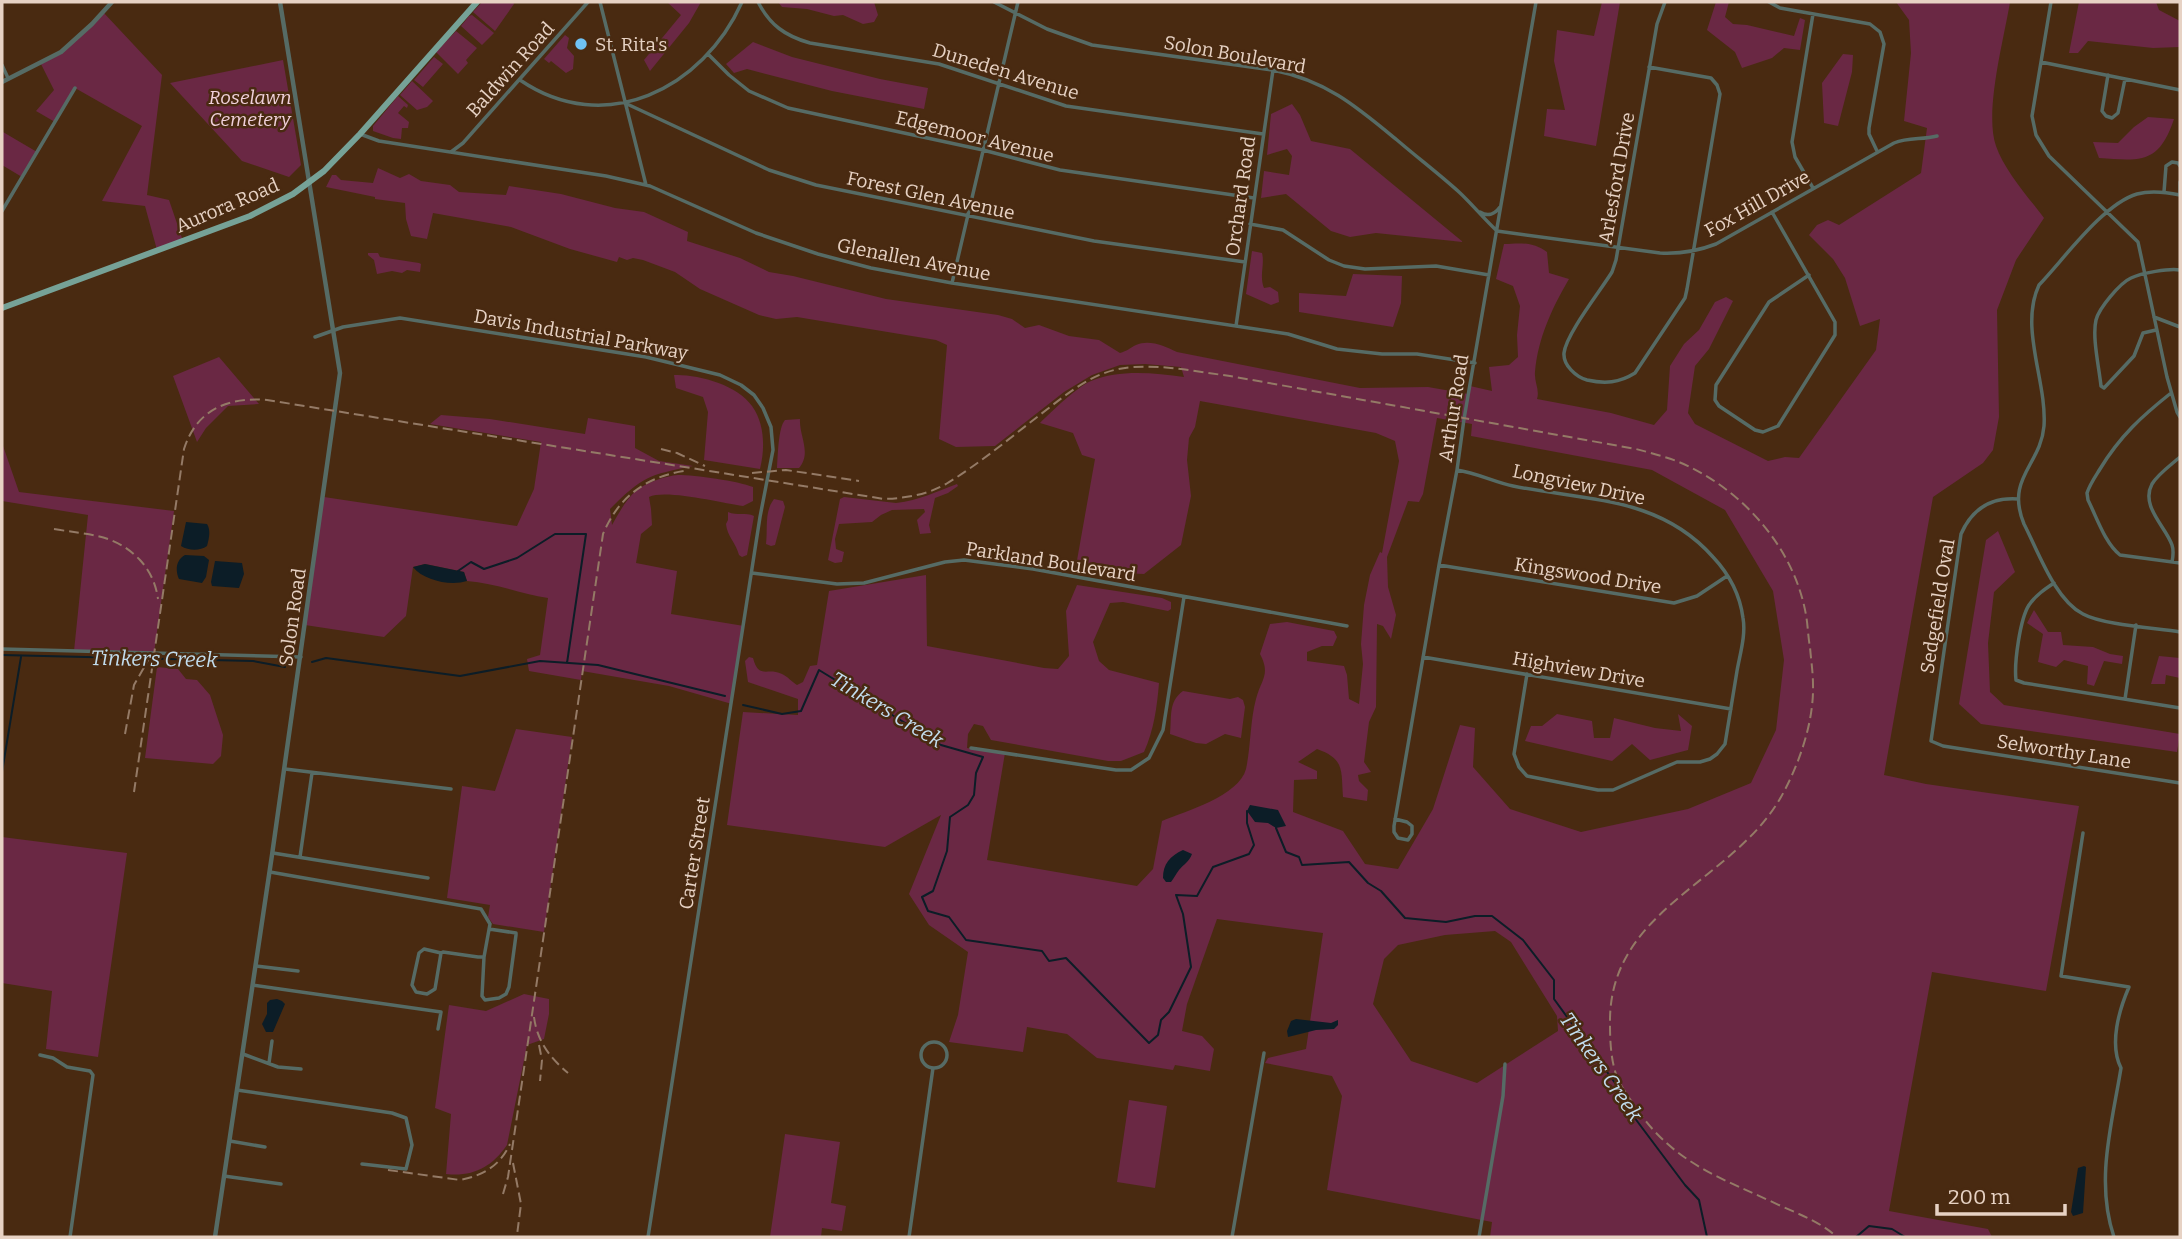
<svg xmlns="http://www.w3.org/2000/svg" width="2182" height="1239" font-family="Bitter,serif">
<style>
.green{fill:#6a2844;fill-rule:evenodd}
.water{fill:#0c1d27}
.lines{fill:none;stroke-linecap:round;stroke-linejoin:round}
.stream{stroke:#0c1d27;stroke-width:2}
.minor{stroke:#566b65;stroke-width:3.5}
.tertiary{stroke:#566b65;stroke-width:4.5}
.primary{stroke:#76a297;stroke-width:6}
.rail{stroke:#947a66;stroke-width:2;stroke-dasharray:10 5;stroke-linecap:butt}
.poi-dot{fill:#6fc2f4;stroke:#492a11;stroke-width:2.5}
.labels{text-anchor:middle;stroke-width:5;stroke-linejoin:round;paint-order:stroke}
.poi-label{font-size:19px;fill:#e7d2c4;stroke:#492a11;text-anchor:start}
.street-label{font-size:19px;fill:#e7d2c4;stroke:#492a11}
.park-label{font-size:19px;font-style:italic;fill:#f0d1db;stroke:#492a11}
.water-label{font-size:21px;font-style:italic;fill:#c2ddee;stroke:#492a11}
</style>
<rect width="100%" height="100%" fill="#492a11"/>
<!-- green -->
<path class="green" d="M482 2H513L514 4 495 31 473 12Z
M667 2H701L689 23 650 71 644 60 681 15Z
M778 2H874L878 15 874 22 863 24 843 15 834 16 807 9 782 7Z
M1602 2H1620L1596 146 1544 136 1547 109 1565 110 1554 61 1557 30 1594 36Z
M1716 2H1729L1725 17 1733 24 1747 25 1794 36 1800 18 1805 20 1800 50 1784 48 1772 58 1742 68 1735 52 1707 30Z
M1896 2H2010C2004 39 1984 112 1996 146 2004 170 2029 198 2044 218L2016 260 1997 310 1999 417 1993 450 1983 463 1933 497 1884 775 1926 784 2079 806 2046 991 1932 972 1889 1211 1988 1229 1992 1237H1490L1492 1222 1327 1190 1342 1096 1332 1076 1265 1063 1268 1058 1306 1049 1323 933 1217 919 1187 1004 1182 1031 1202 1036 1214 1049 1210 1071 1175 1065 1173 1070 1097 1058 1067 1034 1027 1027 1023 1052 949 1042 958 1015 968 952 929 925 909 894 941 815 885 847 727 825 743 712 798 715V699L748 682 745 661 749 657 753 658C759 680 767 667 782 674 787 676 792 682 797 685L803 682 810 666 817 665 829 591 926 575 927 646 1044 668 1058 669 1069 656 1066 611 1077 585 1162 598 1171 602V609L1168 611 1123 602 1110 603 1093 642 1099 661 1109 670 1159 683C1157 707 1154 730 1144 752L1121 761H1108L991 740 983 726 974 724 968 734 967 748 1005 753 987 860 1137 886 1153 869 1162 821C1186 811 1239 796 1246 769 1251 746 1250 721 1256 699 1261 679 1271 675 1260 654L1270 624 1287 622 1334 631 1337 637 1333 646H1322L1307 652V661L1344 666 1347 675 1349 699 1359 704 1363 664 1361 644 1364 605 1370 575 1380 552 1382 553 1399 461 1395 441 1376 433 1200 401 1195 427 1189 438 1187 460 1191 496 1181 545 1144 574 1098 572 1087 571 1076 566 1095 459 1082 455 1073 433 1040 423C1052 411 1077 387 1091 381 1120 369 1154 373 1184 377L1181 367 1145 364 1120 365 1092 375 1064 392 995 446 956 447 939 439 947 345 936 340 797 317 776 319 759 315 700 289 675 272 643 260 633 258 627 260 619 257 617 262 570 249 511 227 433 213 427 239 411 236 406 219 405 203 375 199V197L326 187 332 175H336L341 180 373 183 378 168 400 178 409 174 421 181 450 185 459 192 506 195 509 186 561 194 615 208 644 212 688 232 687 241 740 258 769 272 793 276 886 299 998 315 1012 319 1025 328 1039 325 1069 336 1099 340 1120 353C1127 351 1130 348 1136 345 1149 339 1165 346 1177 352L1360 388 1428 387 1468 394 1470 386 1492 391 1489 367 1509 365 1518 357 1517 335 1520 306 1513 286 1496 279 1504 244C1521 243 1533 242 1547 252L1549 273 1569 279C1552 308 1538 338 1535 372 1534 382 1540 390 1537 399L1611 413 1654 425 1667 410 1670 366 1684 344 1699 330 1715 302 1726 297 1733 301 1709 349 1695 366 1688 413 1695 424 1768 461 1785 457 1799 458 1876 350 1880 319 1860 326 1845 278 1833 259 1809 235 1817 225 1828 220 1839 225 1921 173 1927 128 1904 121 1911 53 1909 20ZM1437 418 1472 424 1471 436 1652 470 1725 510 1773 591 1784 660 1776 730 1751 783 1688 809 1581 832 1510 809 1473 767 1475 728 1460 725 1433 809 1398 869 1365 864 1343 831 1293 812 1294 780 1317 779V771L1298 762 1317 749C1345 759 1341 770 1343 797L1367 801 1368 790 1359 781 1358 775 1371 772 1364 762 1369 722 1376 707 1377 624 1383 626 1391 639 1396 615 1388 587 1387 557 1408 501 1419 502 1423 494ZM1495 931 1511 942 1557 1016 1558 1031 1477 1083 1411 1061 1373 1004 1384 959 1398 945 1445 935Z
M2079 2H2156L2159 10 2180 21V47L2153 48 2088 41 2078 53H2069Z
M103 12 162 75 147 195 169 200 183 241 157 250 145 206 102 201 142 126 75 88 55 122 36 111 54 90 40 62 61 52Z
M472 15 494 33 482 45 461 26 469 16Z
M456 31 477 48 466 60 468 63 458 74 436 52Z
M565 35 569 38 567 48 574 56 573 69 566 73 551 61 549 63 544 59Z
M753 42 792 57 880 79 928 88 924 109 832 91 747 69 734 73 726 64Z
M1843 54 1853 55 1852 72 1838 126 1824 123 1822 83Z
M434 57 443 64 423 87 414 80Z
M283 60 301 165 289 177 242 161 170 83Z
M412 81 433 101 427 107 417 110 400 95Z
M398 96 408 105 407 108 404 106 398 113 409 122 408 128H402L401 139 393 138 373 131V126Z
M1292 104 1300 115 1311 141 1350 149 1463 242 1376 233 1350 237 1331 231 1286 194 1261 198 1264 171 1289 175 1292 156 1287 149 1267 155 1271 114Z
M2148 117 2174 119C2159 164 2141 161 2099 158L2093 142 2118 143 2134 127Z
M3 132 37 152 22 177 2 165Z
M1252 251 1262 253C1265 264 1259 276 1264 288L1270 287 1278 292 1279 302 1271 305 1246 294Z
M368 253H378L380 257 419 263 421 264 420 272 407 270 402 273 392 271 377 274 374 260 368 255Z
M1353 274 1402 276 1401 303 1393 327 1299 312V293L1346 296Z
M219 357 259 404 228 406 206 428 197 442 173 376Z
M674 375C698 374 738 385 752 406 765 424 765 449 760 469L704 460 708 412 703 397 676 388Z
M441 415 490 419 585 434 588 418 635 426V448L659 461 693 466C649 475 643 476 610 509L612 525C619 513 626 499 637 490 647 482 666 476 678 475 695 475 738 481 753 487V501L743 506C721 503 666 489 649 497L651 509 652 525 641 534 636 563 677 571 671 614 744 626 732 704 669 686 582 671 581 680 529 671 527 659 540 655 548 598C521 594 495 583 467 581L464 572 425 564 413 567 406 616 384 637 305 625 324 497 517 526 534 489 541 442 430 424Z
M800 419C799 436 812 453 799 468H777C778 456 778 428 785 420Z
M2 443 19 492 174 511 154 653 74 651 88 515 2 501Z
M957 484 958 486 948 493 935 498 929 525 931 533 920 534 917 520 925 512 924 509 892 510 881 515 872 522 839 524 835 539 836 549 844 552 842 562 835 563 828 560 840 499 844 497 896 503C920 500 935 492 957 484Z
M774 499 783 501 785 507 775 545 771 546 766 544C768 528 764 512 774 499Z
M728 512C737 516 746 512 754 516L747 555 742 557 739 555C736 543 727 536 726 524L728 520Z
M1998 531 2015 572 1994 592 1988 643 1990 692 2004 705 2180 734 2177 752 1981 724 1959 704 1986 540Z
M2034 610 2048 632H2061L2063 645 2093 647 2110 654 2123 656 2122 664 2104 661 2094 686 2087 684 2088 666 2064 660 2056 667 2038 662 2043 634 2027 623Z
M2159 656 2180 658V678L2166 675 2165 684H2151Z
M157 667 178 669 186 679 197 680 210 695 223 735 221 756 213 764 145 758Z
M1183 691 1230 699 1238 697 1243 700 1245 707 1241 738 1225 734 1206 744 1196 743 1170 734C1172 716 1168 702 1183 691Z
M1557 714 1592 721 1594 738H1610L1614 718 1655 728 1681 731 1678 714 1692 726 1688 750 1650 760 1632 744 1612 761 1525 741 1531 726H1542Z
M516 729 572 737 544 932 493 924 488 917 490 905 447 898 462 786 495 791Z
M2 837 127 853 98 1057 46 1049 52 991 2 983Z
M524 994 549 999V1014L544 1039 527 1045 507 1145C492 1167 473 1177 446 1174L451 1114 435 1108 449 1005 486 1011Z
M1129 1100 1167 1106 1155 1188 1117 1182Z
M785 1134 840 1142 831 1203 846 1206 842 1231 822 1228 821 1237H770Z"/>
<!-- water -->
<path class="water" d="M186 522 207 524C211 530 209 539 207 546 200 551 189 551 181 546Z
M185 555 204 556 209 560 206 577 202 583 179 579C175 570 176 560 185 555Z
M215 561 242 563 244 574 239 588 212 586 211 582Z
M425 564 464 572 467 581C451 586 424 581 413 567Z
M1250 805 1278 810 1286 826 1276 828 1268 823 1255 822 1247 811Z
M1183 850 1192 854C1189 862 1184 864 1179 870 1176 874 1174 878 1171 882H1166L1163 878C1163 864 1170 856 1183 850Z
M277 999 282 1001 285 1004 273 1032H266L262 1024 267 1014V1003L270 1000Z
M1296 1019 1331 1023 1338 1020V1025L1334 1029 1316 1030 1288 1037 1287 1031 1291 1021Z
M2084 1166 2086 1167 2083 1213 2073 1216 2071 1212 2078 1168Z"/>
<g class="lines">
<!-- stream -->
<path class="stream" d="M458 571 471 562 484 569 517 558 555 534H586L567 663
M2 655 253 661 285 667
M312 662 326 658 460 676 540 661 598 665 725 696
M743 705 782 714 801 711 819 670 941 745 983 757 976 773 974 795 968 805 950 817 947 851 933 891 922 897 928 911 949 917 966 940 1042 951 1049 961 1066 958 1149 1043 1158 1035 1161 1020 1169 1012 1191 967 1183 914 1176 895 1197 896 1213 867 1249 854 1254 845 1247 823V811
M2 772 21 657
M1276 828 1286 852 1299 857 1302 865 1349 862 1368 883 1381 891 1405 918 1446 922 1475 916H1492L1523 940 1554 980V999L1618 1087 1634 1117 1685 1185 1699 1200 1707 1237
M1856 1237 1869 1226 1892 1229 1905 1237"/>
<!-- minor -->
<path class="minor" d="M600 2 646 185
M758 2C770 25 785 36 810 43L939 64 1066 106 1263 134
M994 2 1047 29 1092 45 1273 70C1327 81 1356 106 1397 140 1418 158 1439 174 1459 192 1472 204 1483 218 1497 231
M1769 2 1780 8 1870 24 1880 32 1884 44 1869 128V134L1877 151
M2051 2 2032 116 2036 135 2049 156 2138 242 2167 377 2177 412 2180 417
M1813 14 1792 142 1795 157 1813 188
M708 54 729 75 749 91 788 108 983 150 1060 170 1254 198
M2041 62 2180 90
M2 65 8 78
M1649 67 1711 78 1717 85 1720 94 1687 289 1685 298 1635 373C1619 383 1605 384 1587 380 1576 377 1563 365 1564 353 1566 334 1601 290 1612 272L1616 260 1657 24 1665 2
M2108 75 2102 111 2106 116 2112 118 2118 113 2125 79
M520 80C605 138 703 89 742 2
M627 104 769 170 816 185 1094 241 1245 262
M360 134 379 141 606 176 650 186 756 233 818 254 871 268 952 283 1288 334 1337 349 1382 354H1417L1475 363
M451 152 463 143 588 2
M2180 182V195
M2164 192 2166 166 2172 162 2178 163 2180 166
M2180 195C2166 192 2151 190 2137 194 2103 204 2064 259 2039 285 2019 328 2047 381 2044 426 2041 465 2005 478 2024 524 2038 551 2055 600 2083 614 2103 625 2156 628 2180 632
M2 211 75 88
M1480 212C1488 217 1495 214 1500 207
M1772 212 1835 322V335L1778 426 1763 432 1755 430 1719 406 1715 400 1716 385 1769 302 1809 275
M1250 224 1283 230 1329 260 1344 266 1365 269 1436 266 1489 275
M1497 231 1660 253C1679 254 1698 251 1716 244L1894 143C1909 137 1922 140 1937 136
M952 283 1018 2
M2154 317 2180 327
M1236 326 1273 70
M2156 330 2143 333 2134 356 2104 388 2101 386C2099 367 2092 337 2096 320 2099 308 2120 283 2131 278 2141 273 2170 268 2180 270
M315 337 343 327 400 318 646 357 720 375 741 385 754 395 763 408 771 427 773 450 760 517 648 1237
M2171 393C2142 416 2120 436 2100 469 2095 477 2090 484 2087 493L2088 500C2097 518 2105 543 2120 555L2180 563
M1457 470C1477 473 1494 482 1513 486 1587 501 1659 496 1713 557 1729 574 1740 595 1743 618 1746 635 1740 654 1737 671 1733 695 1729 720 1725 744L1717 754 1710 759 1700 762H1677L1613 790H1598L1527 776 1519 767 1514 754 1527 674
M2018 499C1990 497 1972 509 1961 534L1931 741 1943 746 2180 783
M2172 562C2173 557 2174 551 2172 545 2166 527 2140 506 2152 484 2158 474 2171 465 2180 457
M1439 565 1674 603 1697 596 1727 576
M752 573 837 584 864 583 945 562 964 560 1033 569 1347 626
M2054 583C2045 589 2036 595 2029 605 2020 619 2014 663 2016 680L2024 683 2180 708
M2 649 301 657
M1423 657 1731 709
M2125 699 2136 625
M971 748 1116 770H1131L1149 758 1163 730 1184 597
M285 769 451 789
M1395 819 1407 822 1412 826V834L1408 840 1398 838 1394 832V826L1439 565 1457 470 1464 419 1536 2
M2083 833 2061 976 2129 987C2119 1010 2109 1044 2121 1068 2112 1124 2095 1181 2114 1237
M273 853 428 878
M300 857 312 773
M270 872 481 909 490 924 484 957H478L443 952 441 953 435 989 427 994 416 992 412 985 419 953 424 949 441 953
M484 957 482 996 485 1000 499 998 506 994 509 987 516 935V933L489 929
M256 966 298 971
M253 985 441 1012 438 1029
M921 1055a13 13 0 1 1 26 0a13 13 0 1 1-26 0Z
M243 1054 278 1067 301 1069
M40 1055 53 1058 67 1067 90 1071 93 1075 70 1237
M269 1063 272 1041
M237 1090 392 1113 406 1118 412 1145 406 1169 362 1164
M230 1141 265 1147
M224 1176 281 1184
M909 1237 933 1068
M1232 1237 1264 1053
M1479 1237 1503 1096 1505 1064"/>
<!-- tertiary -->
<path class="tertiary" d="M2 82 61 52 92 24 112 2
M215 1237 272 855 340 373 280 2"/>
<!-- primary -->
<path class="primary" d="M2 308 250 216 293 194 324 171 360 134 477 2"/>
<!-- rail -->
<path class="rail" d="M661 449 677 453 705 466
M752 473 786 470 859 481
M54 529C88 535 114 533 140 560 150 571 156 584 158 599
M125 734 134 685 151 655
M134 792 184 449C197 409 228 397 267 400L884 499C907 498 926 495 946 484 979 464 1010 438 1041 414 1070 392 1095 369 1134 367 1166 365 1199 372 1230 376L1636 449C1655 454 1675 459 1692 468 1749 497 1795 552 1806 615 1808 626 1808 637 1810 647 1811 660 1813 672 1813 685 1814 722 1799 765 1781 797 1732 883 1608 909 1610 1024 1610 1042 1611 1061 1617 1077 1622 1089 1630 1099 1637 1109 1674 1164 1724 1179 1781 1206 1801 1215 1820 1222 1837 1237
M534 1017C537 1041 550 1058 568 1073
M539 1045 542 1060 540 1081
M513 1163 521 1204 517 1235
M388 1170 460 1180C482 1176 500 1166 510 1144
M503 1194 508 1177 603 534C618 498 645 477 684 471"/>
</g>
<!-- markers -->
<circle class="poi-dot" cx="581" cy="44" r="7"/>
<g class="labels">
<!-- poi labels -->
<g class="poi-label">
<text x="595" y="51">St. Rita's</text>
</g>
<!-- street labels -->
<g class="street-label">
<text transform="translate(1235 54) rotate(10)" y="7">Solon Boulevard</text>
<text transform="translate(510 69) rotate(-48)" y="7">Baldwin Road</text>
<text transform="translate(1006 71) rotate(17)" y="7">Duneden Avenue</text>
<text transform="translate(975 136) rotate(14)" y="7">Edgemoor Avenue</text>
<text transform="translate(1616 178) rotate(-80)" y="7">Arlesford Drive</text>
<text transform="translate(931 195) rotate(12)" y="7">Forest Glen Avenue</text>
<text transform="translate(1240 196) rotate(-82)" y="7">Orchard Road</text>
<text transform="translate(1757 203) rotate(-29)" y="7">Fox Hill Drive</text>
<text transform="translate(227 205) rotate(-23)" y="7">Aurora Road</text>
<text transform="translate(914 259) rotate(11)" y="7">Glenallen Avenue</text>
<text transform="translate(581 334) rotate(10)" y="7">Davis Industrial Parkway</text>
<text transform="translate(1453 408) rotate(-81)" y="7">Arthur Road</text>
<text transform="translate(1579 484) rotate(12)" y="7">Longview Drive</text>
<text transform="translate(1051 561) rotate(9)" y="7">Parkland Boulevard</text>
<text transform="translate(1588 575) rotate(9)" y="7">Kingswood Drive</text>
<text transform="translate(1937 606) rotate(-81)" y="7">Sedgefield Oval</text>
<text transform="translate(292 617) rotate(-82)" y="7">Solon Road</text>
<text transform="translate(1579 669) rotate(10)" y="7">Highview Drive</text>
<text transform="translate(2064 751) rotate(9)" y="7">Selworthy Lane</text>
<text transform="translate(694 853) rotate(-81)" y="7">Carter Street</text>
</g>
<!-- park labels -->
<g class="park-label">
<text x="250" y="104">Roselawn<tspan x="250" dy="22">Cemetery</tspan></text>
</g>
<!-- water labels -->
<g class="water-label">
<text transform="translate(154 659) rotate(1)" y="7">Tinkers Creek</text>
<text transform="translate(887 710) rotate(31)" y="7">Tinkers Creek</text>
<text transform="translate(1601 1067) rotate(55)" y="7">Tinkers Creek</text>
</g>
</g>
<!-- border -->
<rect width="2182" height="1239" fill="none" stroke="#e7d2c4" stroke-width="7"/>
<!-- scale -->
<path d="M1937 1204v10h128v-10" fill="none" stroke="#e7d2c4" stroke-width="3.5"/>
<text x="1948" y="1204" font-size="21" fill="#e7d2c4" stroke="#492a11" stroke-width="5" paint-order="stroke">200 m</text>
</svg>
